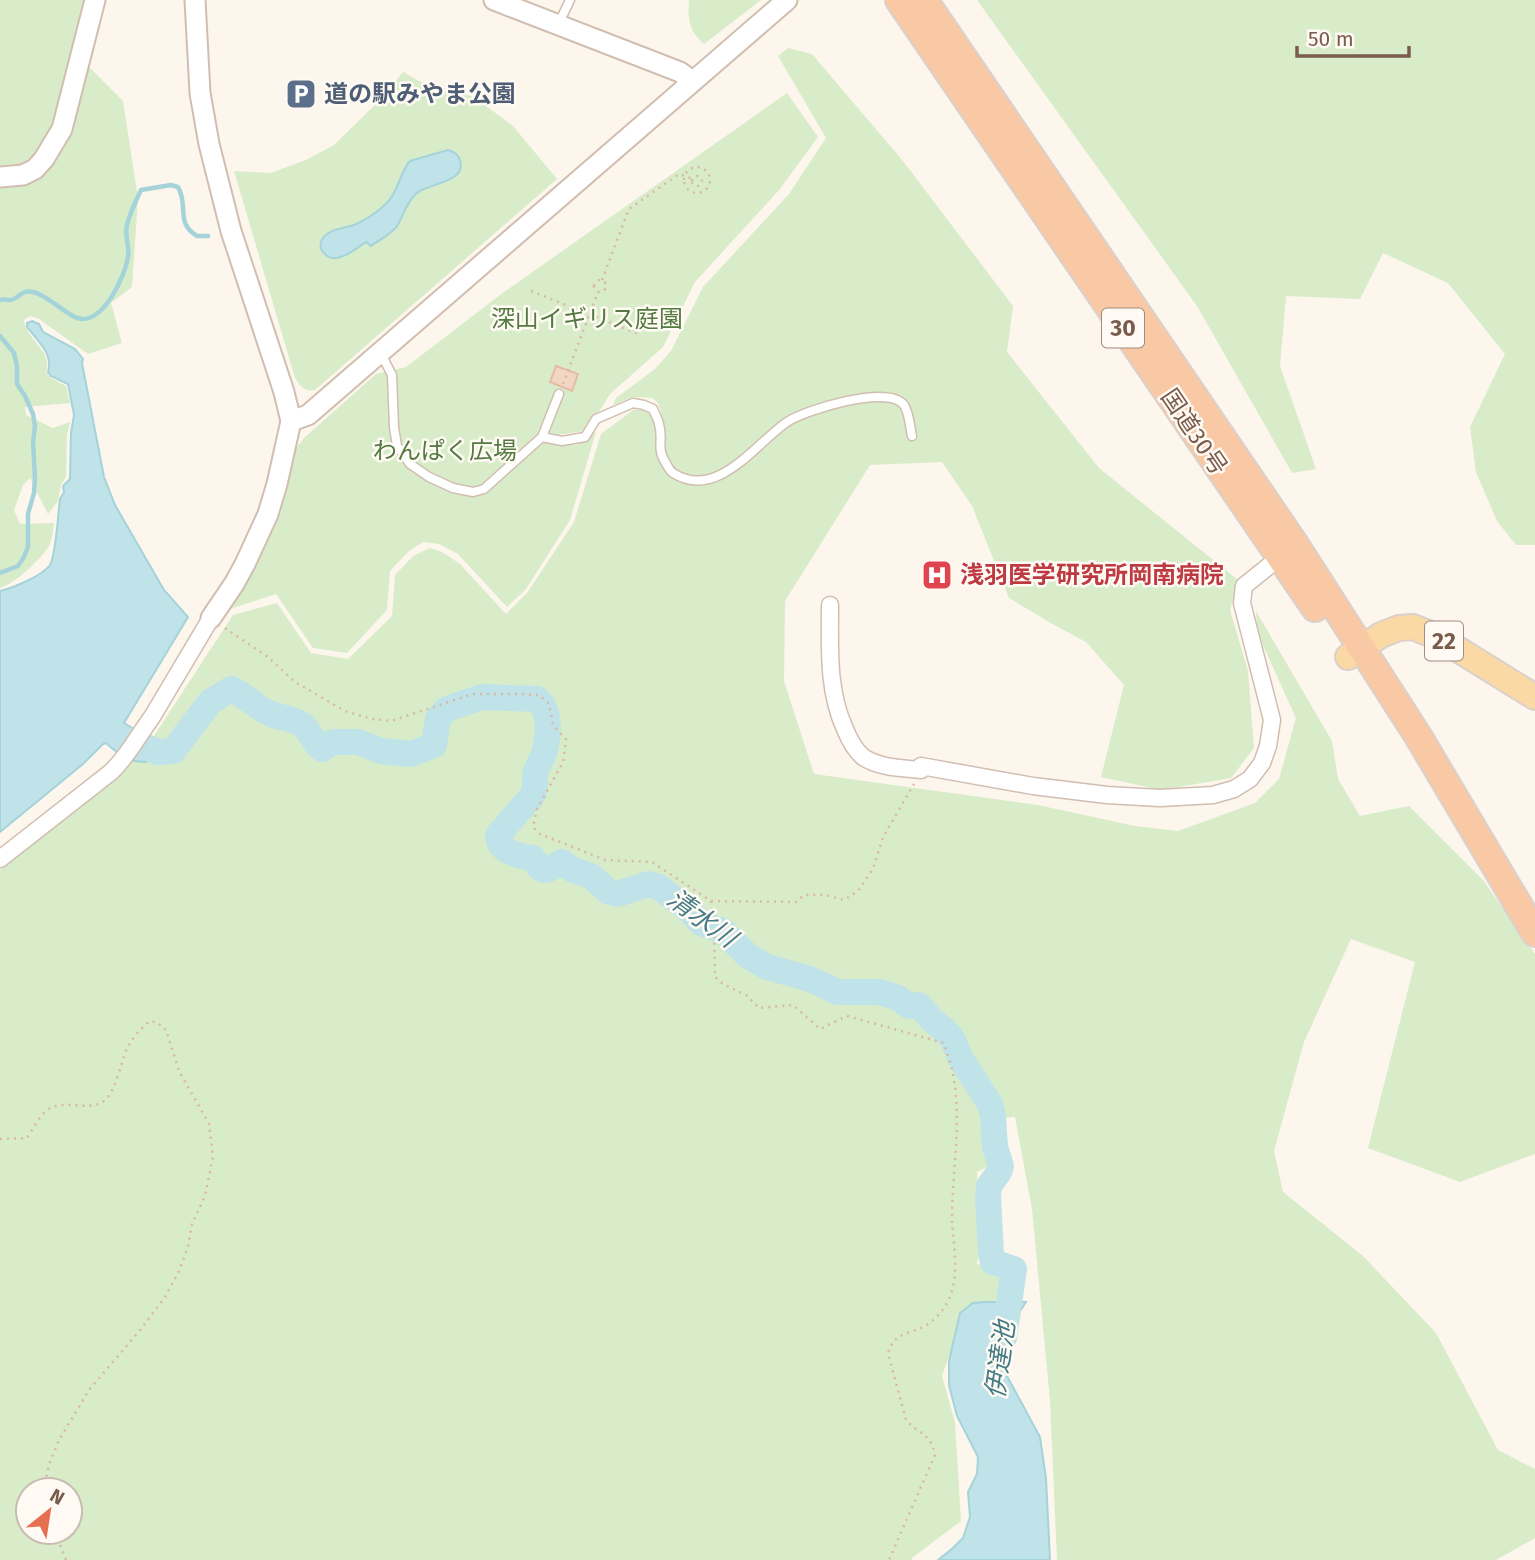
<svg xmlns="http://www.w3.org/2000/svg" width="1535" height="1560" font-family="'Fira Sans','Noto Sans JP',sans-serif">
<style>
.green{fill:#d8ecc9;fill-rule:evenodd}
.water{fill:#bfe3e8;stroke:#a5d3da;stroke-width:2}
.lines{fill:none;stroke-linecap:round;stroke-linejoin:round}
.stream{stroke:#a5d3da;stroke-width:4.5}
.river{stroke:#bfe3e8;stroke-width:26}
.building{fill:#f3d5c3;stroke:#e6bba3;stroke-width:2}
.service-casing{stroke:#d1beb0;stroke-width:11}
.minor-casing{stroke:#d1beb0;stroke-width:19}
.tertiary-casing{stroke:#d1beb0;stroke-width:23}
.primary-casing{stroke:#dad1cd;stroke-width:28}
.trunk-casing{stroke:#dad1cd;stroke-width:30}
.path{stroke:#d9b8a5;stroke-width:2.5;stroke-dasharray:2 5;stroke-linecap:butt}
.service{stroke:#fff;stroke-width:8}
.minor{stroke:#fff;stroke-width:16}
.tertiary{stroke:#fff;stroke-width:19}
.primary{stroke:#fbd9a5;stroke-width:24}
.trunk{stroke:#f9c8a4;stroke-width:26}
.labels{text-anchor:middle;stroke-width:5;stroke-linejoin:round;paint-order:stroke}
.shield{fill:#fffaf3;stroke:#a28b7f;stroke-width:2}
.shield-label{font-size:23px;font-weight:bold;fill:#7a5c4d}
.service-label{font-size:24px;font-weight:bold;fill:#4e5e75;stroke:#fffaf3;text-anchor:start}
.park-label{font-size:24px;fill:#537a41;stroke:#fffaf3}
.street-label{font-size:24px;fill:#7a5c4d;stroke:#fffaf3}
.health-label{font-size:24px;font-weight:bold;fill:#be3a42;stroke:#fffaf3;text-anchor:start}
.water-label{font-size:26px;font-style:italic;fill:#437c86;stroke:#fffaf3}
</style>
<rect width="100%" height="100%" fill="#fdf6ec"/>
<!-- green -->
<path class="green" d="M0 0H87L73 51 123 101 138 198 132 287 111 303 122 343 88 354 39 319 30 316 24 320C26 340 53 350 46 372L51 378 66 386 70 403 25 407 26 415 53 428 70 422 67 435 66 477 61 485 58 501 48 514 30 478 23 485 14 510 20 524 54 523C53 530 52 540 49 546 40 560 16 583 0 588Z
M689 0H761L704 44C688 29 688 21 689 0Z
M977 0H1535V545H1516L1497 521 1476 472 1470 427 1505 354 1448 283 1383 253 1360 299 1286 296 1280 366 1316 469 1292 473 1197 306Z
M788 48 812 54 903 161 1013 306 1007 352 1099 468 1238 580 1230 610 1248 671 1254 748 1231 778 1161 790 1101 777 1124 685 1086 642 1056 626 1009 598 972 506 942 462 870 465 785 601 784 681 814 774 1038 805 1135 826 1178 831 1255 803 1279 779 1296 718 1257 632 1256 611 1332 741 1338 779 1360 816 1409 806 1483 880 1535 954V1154L1460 1182 1368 1148 1415 962 1351 939 1304 1042 1274 1151 1283 1192 1363 1256 1436 1333 1498 1450 1535 1469V1538L1496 1560H1057L1050 1401 1032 1209 1015 1117 993 1119 989 1139 993 1164 977 1172 982 1228 977 1264 1005 1270 993 1313 957 1333 942 1376 955 1422 961 1521 912 1558V1560H0V870L142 754 233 615 277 603 311 653 348 659 392 616 395 575 413 556 430 548 442 552 460 564 506 614 527 593 574 522 601 434 633 410H644L655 418 662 414 658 403 652 398 632 397 613 405 616 398 655 369 671 351 703 287 789 194 826 138 778 56ZM28 1490H70V1532H28Z
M403 72 419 81 474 97 513 126 557 179 315 390C304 392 300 386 295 378L234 171 271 173 308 159 334 145 379 101Z
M787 93 818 137 780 189 695 282 663 347 610 394 600 410 584 431 557 435 537 428 548 442 577 445 596 432 570 520 526 589 507 607 458 554 439 544 423 542 409 551 390 571 387 610 347 653 313 648 276 594 230 609 250 576 268 541 286 485 292 454 304 438 376 374 406 367 504 292Z"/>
<!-- water -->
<path class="water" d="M448 150C454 152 458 154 460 160 467 183 428 183 417 193 406 202 404 215 397 226 392 234 379 240 371 246L366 242C357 248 338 264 327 256 322 252 319 248 321 242 325 229 343 229 354 225 366 220 377 212 386 204 399 191 399 174 410 161Z
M32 321 39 324 43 332 75 349 83 359 82 363 104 477 115 505 164 590 188 617 124 723 164 747 167 757C159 757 156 759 149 761 132 765 118 754 106 743L103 744 83 764 0 832V591C13 588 42 576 50 565 56 555 58 513 60 499L64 492 63 486 70 479 71 433 74 415 68 384 51 376 48 372C54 354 37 340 27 327V323Z
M985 1302H1026L1011 1325 1007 1376 1040 1437 1046 1478 1050 1560H938L953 1548 963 1538 970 1517 968 1492 977 1474 978 1457 957 1416 949 1385V1361L960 1313 973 1303Z"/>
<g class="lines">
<!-- stream -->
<path class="stream" d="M0 300C4 299 7 300 11 300 16 299 20 294 25 292 41 288 63 313 77 318 103 326 125 276 128 257 130 246 124 236 127 225 130 212 136 201 141 190L171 185 178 187C189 206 175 223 197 236H208
M0 336 14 353 17 366V384L25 396 33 414 35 426 33 442 35 478 34 493 28 514V547L24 557 18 566 0 573"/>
<!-- river -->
<path class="river" d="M132 741 158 752 173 751 210 702 231 689C245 695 256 707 269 713 279 718 292 718 301 724 311 730 312 743 322 749L333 742H358L381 751 411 754 434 745 438 718 447 709 482 697 537 699C551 710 549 737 544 753 542 760 537 767 535 774 534 783 537 788 532 796L498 835C498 851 518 856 533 858L538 866 543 870 549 869 562 862 573 870 591 876 609 892 617 894 649 884 659 887 690 911 701 923 723 931 748 956 767 967 810 979 838 992H880L898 998 909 1006 919 1005 931 1019 943 1029 952 1038 961 1059 990 1104 993 1116 995 1147 1001 1166 999 1172 989 1186 988 1197 991 1254 993 1262 1014 1269 1004 1338"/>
</g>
<!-- building -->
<path class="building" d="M556 366 578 374 572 391 550 382Z"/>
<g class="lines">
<!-- service casing -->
<g class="service-casing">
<path id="service" d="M558 25 570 0
M380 352 392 375 394 427 397 446 410 464 429 477 453 488 473 492 484 489 542 437 562 441 585 437 596 419 633 403 644 405 653 409C655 414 658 419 659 424 664 442 655 447 667 465 669 469 670 471 673 473 717 501 755 444 787 422 805 410 888 384 904 405 909 412 910 427 912 436
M542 437 559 394"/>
</g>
<!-- minor casing -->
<g class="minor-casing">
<path id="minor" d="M830 605C830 647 827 690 845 729 849 739 855 750 863 757 880 768 902 768 921 770V766L1033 786 1107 795 1160 798 1213 795 1234 789 1250 779 1262 763 1268 746 1272 720 1242 603 1244 586 1285 553
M0 859 111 772C128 756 138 736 152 717L211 618"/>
</g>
<!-- tertiary casing -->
<g class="tertiary-casing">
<path id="tertiary" d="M195 0 200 93 209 144 231 231 284 392 291 421 277 484 268 514 245 564 234 584 211 618
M494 0 680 72 692 81
M0 177 23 175 35 169 44 159 62 129 95 0
M291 421 308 415 787 0"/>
</g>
<!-- primary casing -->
<g class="primary-casing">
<path id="primary" d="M1348 657 1381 635 1399 628 1413 627 1438 637 1535 697"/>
</g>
<!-- trunk casing -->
<g class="trunk-casing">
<path id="trunk" d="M899 0 1315 608
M924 0 1296 546 1418 736 1535 933"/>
</g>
<!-- path -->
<path class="path" d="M684 180a13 13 0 1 1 26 0a13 13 0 1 1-26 0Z
M692 181a5 5 0 1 1 10 0a5 5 0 1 1-10 0Z
M594 286a6 6 0 1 1 12 0a6 6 0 1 1-12 0Z
M602 280 629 209 679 174 693 179
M531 291 641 335
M563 384 598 292
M225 628 268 657 295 682 345 711 372 719 391 721 473 694H516L539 695 549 704 553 725 566 739 563 762 537 809 533 827 540 834 605 860 652 862 711 901 796 902 804 895H825L844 900 858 891 873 869 883 837 914 784
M711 901 714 924 715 977 723 984 746 995 759 1008 793 1005 820 1029 847 1016 944 1043C947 1054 951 1064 953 1074 962 1121 952 1172 952 1219 953 1246 961 1277 947 1303 942 1312 934 1321 925 1326 908 1335 895 1331 888 1353L906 1420C918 1434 931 1433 935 1455L889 1560
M0 1139 27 1138C32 1131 39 1116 46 1111 63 1097 88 1113 104 1101 115 1093 121 1063 126 1051 131 1039 140 1029 150 1021L158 1023 166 1030 179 1071 209 1124 213 1157 205 1196 192 1224 188 1247 179 1271 165 1297 141 1329 89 1390 59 1440 50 1462 44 1485 45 1490
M55 1532 66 1560"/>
<!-- service -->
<use href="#service" class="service"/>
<!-- minor -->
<use href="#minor" class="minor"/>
<!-- tertiary -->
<use href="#tertiary" class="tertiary"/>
<!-- primary -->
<use href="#primary" class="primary"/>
<!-- trunk -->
<use href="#trunk" class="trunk"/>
</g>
<!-- icons -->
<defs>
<g id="parking-square" transform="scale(1.575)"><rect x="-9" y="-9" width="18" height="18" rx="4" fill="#5c6f8a" stroke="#fffaf3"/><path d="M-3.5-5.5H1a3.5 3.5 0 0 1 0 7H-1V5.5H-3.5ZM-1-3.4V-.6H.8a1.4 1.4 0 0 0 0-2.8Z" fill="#fff"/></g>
<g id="hospital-square" transform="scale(1.575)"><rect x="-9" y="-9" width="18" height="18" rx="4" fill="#e0444e" stroke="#fffaf3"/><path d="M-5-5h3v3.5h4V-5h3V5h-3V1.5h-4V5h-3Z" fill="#fff"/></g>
</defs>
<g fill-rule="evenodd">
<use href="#parking-square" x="301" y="94"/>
<use href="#hospital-square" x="937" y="575"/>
</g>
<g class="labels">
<!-- shield labels -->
<g class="shield">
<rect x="1102" y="308.5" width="42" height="39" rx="5"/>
<rect x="1425" y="621.5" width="38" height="39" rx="5"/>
</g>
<g class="shield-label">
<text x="1123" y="336">30</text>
<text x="1444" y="649">22</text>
</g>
<!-- service labels -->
<g class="service-label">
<text x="324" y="102">道の駅みやま公園</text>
</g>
<!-- park labels -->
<g class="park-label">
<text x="587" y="327">深山イギリス庭園</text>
<text x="445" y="459">わんぱく広場</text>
</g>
<!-- street labels -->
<g class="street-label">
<text transform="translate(1194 432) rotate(56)" y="8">国道30号</text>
</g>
<!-- health labels -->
<g class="health-label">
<text x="960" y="583">浅羽医学研究所岡南病院</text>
</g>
<!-- water labels -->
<g class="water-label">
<text transform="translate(702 918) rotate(36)" y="9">清水川</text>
<text transform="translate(1000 1360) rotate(-82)" y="9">伊達池</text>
</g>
</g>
<!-- north arrow -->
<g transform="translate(49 1511) rotate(30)"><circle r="33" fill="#fffaf3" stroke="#cabbb1" stroke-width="2"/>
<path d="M0-5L12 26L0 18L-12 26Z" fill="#e76f51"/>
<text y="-10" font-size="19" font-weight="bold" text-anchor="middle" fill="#7a5c4d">N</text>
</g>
<!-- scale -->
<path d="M1297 46v10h112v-10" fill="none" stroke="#7a5c4d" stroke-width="3.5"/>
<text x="1308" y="46" font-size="21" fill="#7a5c4d" stroke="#fffaf3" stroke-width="5" paint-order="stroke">50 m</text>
</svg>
